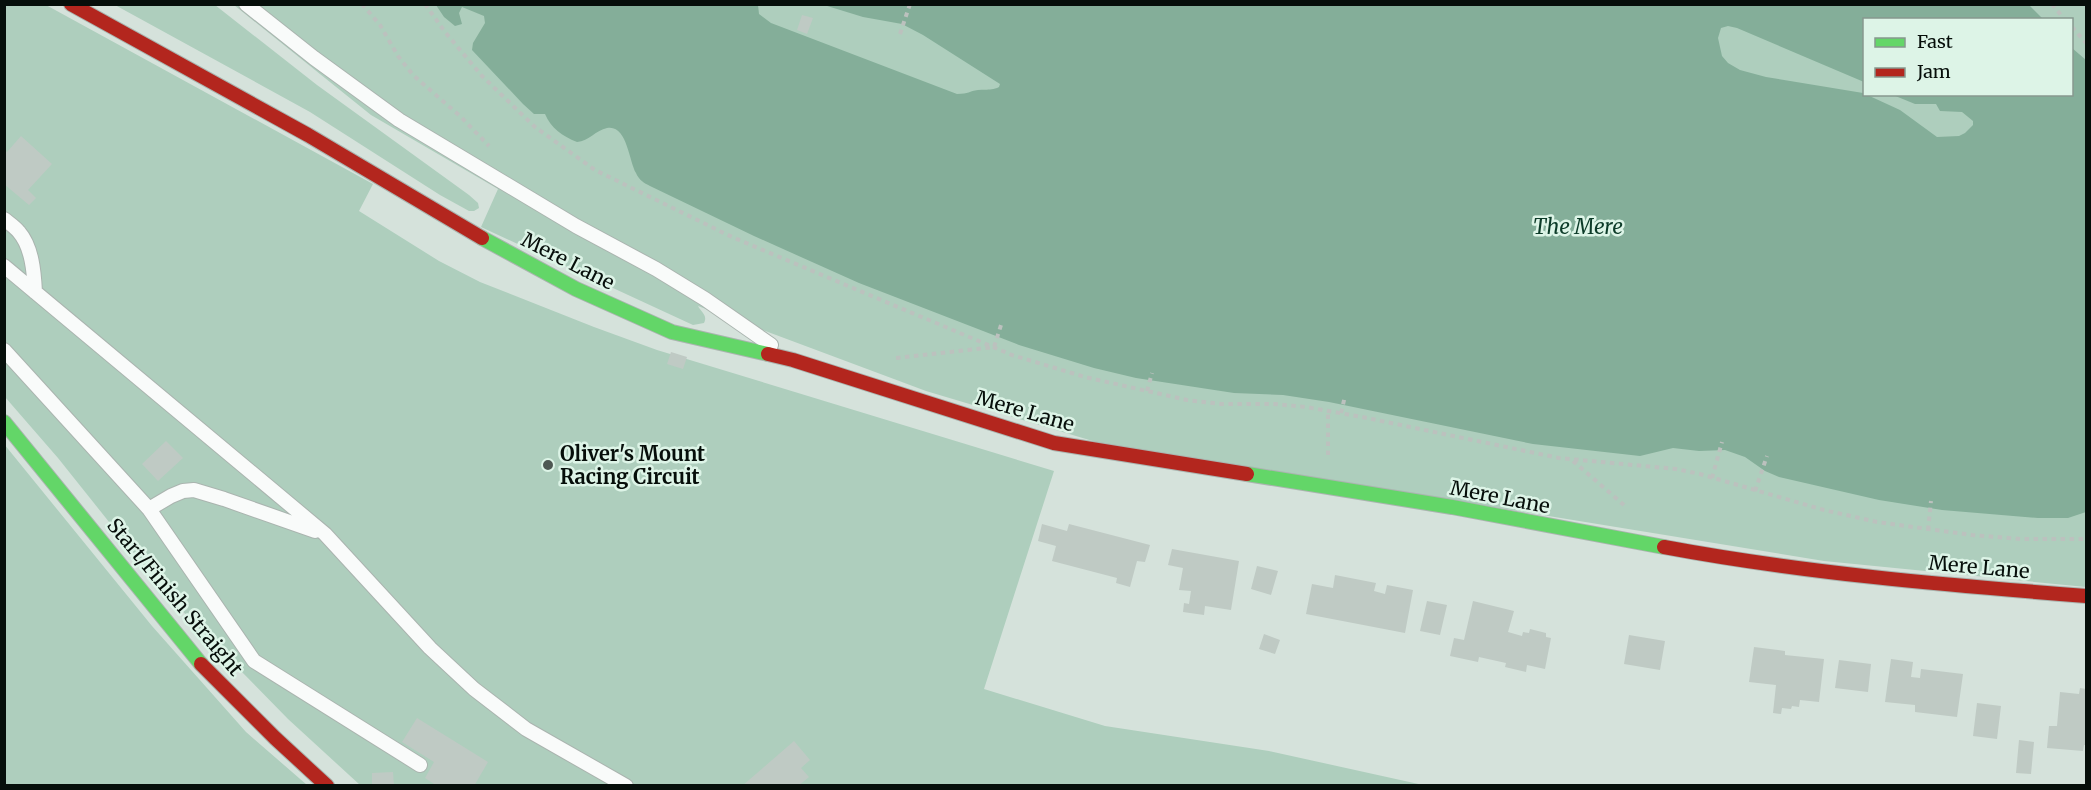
<svg xmlns="http://www.w3.org/2000/svg" width="2091" height="790" font-family="Merriweather,serif">
<style>
.green{fill:#aecebd;fill-rule:evenodd}
.water{fill:#84ae99}
.building{fill:#bfcac4}
.lines{fill:none;stroke-linecap:round;stroke-linejoin:round}
.lane-casing{stroke:#aab4af;stroke-width:16}
.fast-casing{stroke:#aab4af;stroke-width:16}
.jam-casing{stroke:#aab4af;stroke-width:16}
.path{stroke:#bcc1be;stroke-width:4;stroke-dasharray:4.5 4.5;stroke-linecap:butt}
.lane{stroke:#f9fbfa;stroke-width:14}
.fast{stroke:#63d668;stroke-width:14}
.jam{stroke:#b3261e;stroke-width:14}
.poi-dot{fill:#4e5853;stroke:#ddf4e7;stroke-width:2}
.labels{text-anchor:middle;stroke-width:5;stroke-linejoin:round;paint-order:stroke}
.street-label{font-size:20px;fill:#060e0a;stroke:#ddf4e7}
.poi-label{font-size:20px;font-weight:bold;fill:#060e0a;stroke:#ddf4e7;text-anchor:start}
.water-label{font-size:21px;font-style:italic;fill:#0c3b28;stroke:#ddf4e7}
</style>
<rect width="100%" height="100%" fill="#d5e2db"/>
<!-- green -->
<path class="green" d="M4 5H46L373 184 359 211 439 261 480 282 594 327 657 350 1054 471 984 689 1105 726 1269 751 1423 785H360L288 719 186 615 133 552 58 458 5 397Z
M115 5H215L317 85 469 195 478 203 479 208 474 211H469L440 195 310 112Z
M234 5H2086V587L1824 561 1096 442 926 391 698 306C701 312 708 315 704 323L693 325 481 227 498 189 371 115ZM1864 20H2072V94H1864Z
M4 444 152 626 246 732 307 785H5Z"/>
<!-- water -->
<path class="water" d="M436 5H758L759 14 771 23 957 94C969 94 969 91 978 90 986 89 991 91 999 87L1000 84 923 35 902 24 863 17 824 5H2029L2043 19 1864 20V82L1737 28 1728 26 1721 28 1718 38 1722 56 1728 63 1740 70 1766 77 1863 93 1900 110 1937 137 1959 136 1965 133 1973 125V121L1962 112 1940 111 1936 104H1915L1893 95 2072 94V48L2086 60V512L2068 518H2038L1942 510 1879 500 1779 477 1765 471 1745 457 1725 450 1699 451 1673 448 1640 456 1533 444 1329 402 1283 395 1234 393 1136 378 1094 368 1019 345 859 283 754 236 650 186C644 183 639 180 636 173 629 161 627 124 607 128 596 130 589 141 577 142 562 136 551 128 545 114H534L523 104 472 50 473 43 485 23 484 16 462 7 459 13 462 24 455 26 444 17Z"/>
<!-- building -->
<path class="building" d="M802 15 813 18 807 34 797 30Z
M21 136 52 164 28 190 36 198 29 205 4 184V150L7 152Z
M671 352 687 357 683 369 667 364Z
M166 441 183 458 158 481 142 464Z
M1042 524 1067 531 1069 524 1150 545 1145 562 1137 561 1130 587 1116 583 1117 578 1052 561 1056 546 1038 541Z
M1172 549 1239 561 1231 610 1205 606 1204 615 1183 612 1184 603 1189 604 1191 591 1179 590 1183 568 1168 565Z
M1257 566 1278 571 1271 595 1251 589Z
M1335 575 1376 583 1374 591 1385 594 1387 585 1413 590 1405 633 1306 614 1312 584 1333 588Z
M1427 601 1447 605 1440 635 1420 631Z
M1473 601 1514 611 1508 632 1522 636 1523 632 1529 633 1530 629 1546 633V637L1551 638 1545 669 1527 665 1526 672 1505 667 1506 663 1479 657 1478 662 1450 656 1454 638 1464 640Z
M1264 634 1280 640 1275 654 1259 649Z
M1629 635 1665 641 1660 670 1624 664Z
M1754 647 1785 651V655L1824 659 1819 702 1800 700 1799 707 1792 706 1791 709 1782 708 1781 714 1773 713 1776 685 1749 682Z
M1891 659 1913 662 1911 677 1920 678 1921 669 1963 674 1957 717 1915 712V705L1885 702Z
M1839 660 1871 664 1868 692 1835 688Z
M2080 688 2086 689V745H2084L2083 751 2047 748 2049 726H2057L2060 692 2079 694Z
M1977 703 2001 706 1997 739 1973 736Z
M417 718 488 762 474 786H437L425 778 434 762 402 742Z
M2019 740 2034 742 2031 774 2016 773Z
M794 741 810 760 801 768 809 777 798 786H742Z
M393 772 394 786H372V773Z"/>
<g class="lines">
<!-- lane casing -->
<g class="lane-casing">
<path id="lane" d="M246 4 314 58 399 120 576 226 656 269 705 299 771 345
M4 219C9 223 15 227 19 232 32 247 34 272 35 292
M4 266 325 534 430 648 474 689 526 729 626 786
M4 350 149 509 254 661 420 765
M149 509 171 496 183 491 194 490 224 499 315 531"/>
</g>
<!-- fast casing -->
<g class="fast-casing">
<path id="fast" d="M482 238 576 289 672 332 768 354
M4 422 201 664
M1247 474 1452 507 1664 547"/>
</g>
<!-- jam casing -->
<g class="jam-casing">
<path id="jam" d="M71 4 308 135 482 238
M768 354 793 360 1054 443 1247 474
M1664 547C1803 573 1945 585 2086 596
M201 664 275 738 327 786"/>
</g>
<!-- path -->
<path class="path" d="M362 4 380 25 398 56 413 75 461 117 489 146
M425 4 445 32 482 76 535 127 595 170 732 237 1012 355 1085 377 1187 400 1221 404H1274L1306 407 1362 417 1559 458 1676 469 1700 474 1824 510 1877 522 1972 535 2021 539H2086
M2052 4 2065 20
M2072 27 2086 43
M900 34 910 4
M896 358 994 347 1002 322
M1147 391 1152 373
M1341 413 1345 396
M1328 455V411
M1573 461 1624 505
M1712 478 1722 442
M1755 491 1767 456
M1928 530 1931 501"/>
<!-- lane -->
<use href="#lane" class="lane"/>
<!-- fast -->
<use href="#fast" class="fast"/>
<!-- jam -->
<use href="#jam" class="jam"/>
</g>
<!-- markers -->
<circle class="poi-dot" cx="548" cy="465" r="6"/>
<g class="labels">
<!-- street labels -->
<g class="street-label">
<text transform="translate(568 261) rotate(27)" y="7">Mere Lane</text>
<text transform="translate(1025 411) rotate(16)" y="7">Mere Lane</text>
<text transform="translate(1500 497) rotate(11)" y="7">Mere Lane</text>
<text transform="translate(1979 567) rotate(5)" y="7">Mere Lane</text>
<text transform="translate(175 597) rotate(50)" y="7">Start/Finish Straight</text>
</g>
<!-- poi labels -->
<g class="poi-label">
<text x="560" y="461">Oliver's Mount<tspan x="560" dy="23">Racing Circuit</tspan></text>
</g>
<!-- water labels -->
<g class="water-label">
<text x="1578" y="234">The Mere</text>
</g>
</g>
<!-- border -->
<rect width="2091" height="790" fill="none" stroke="#060e0a" stroke-width="12"/>
<!-- legend -->
<rect x="1863" y="18" width="210" height="78" fill="#ddf4e7" stroke="#87988f" stroke-width="1.5"/>
<rect x="1875" y="38" width="30" height="9" fill="#63d668" stroke="#87988f" stroke-width="1.5"/>
<text x="1917" y="48" font-size="18" fill="#060e0a">Fast</text>
<rect x="1875" y="68" width="30" height="9" fill="#b3261e" stroke="#87988f" stroke-width="1.5"/>
<text x="1917" y="78" font-size="18" fill="#060e0a">Jam</text>
</svg>
